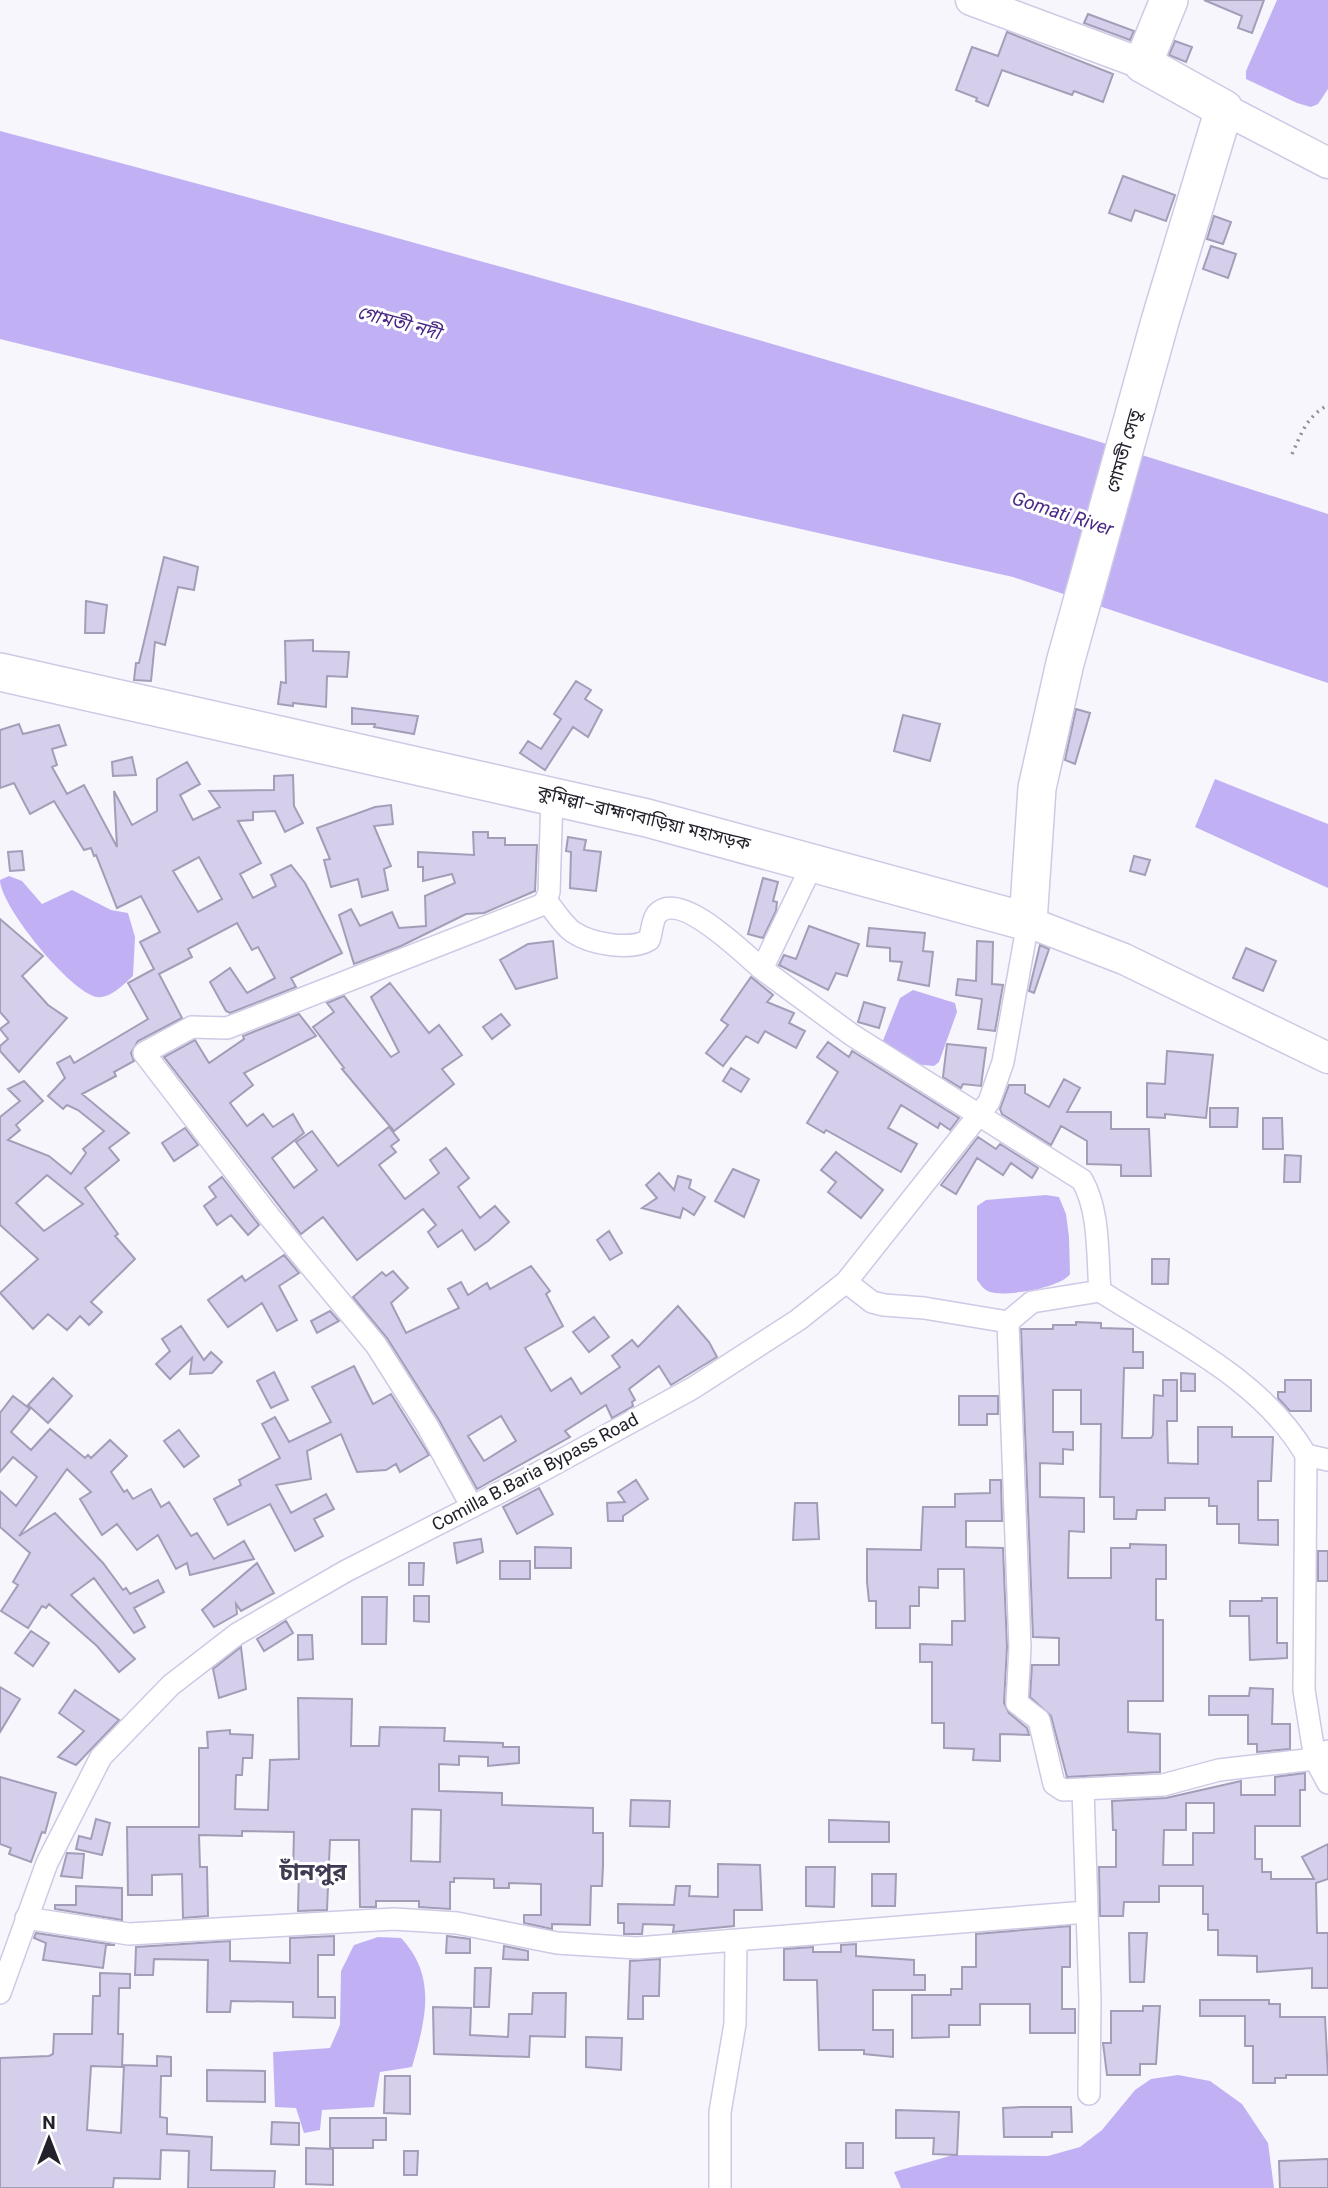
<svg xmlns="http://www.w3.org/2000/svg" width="1328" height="2188" font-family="Roboto,'Noto Sans Bengali',sans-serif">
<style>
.water{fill:#c1b1f4}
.building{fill:#d5cfec;stroke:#a39db8;stroke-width:2;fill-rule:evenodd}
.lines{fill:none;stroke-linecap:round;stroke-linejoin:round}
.street-casing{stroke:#cec9e5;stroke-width:24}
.secondary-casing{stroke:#cec9e5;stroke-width:33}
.highway-casing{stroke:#cec9e5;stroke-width:40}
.path{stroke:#908e96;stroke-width:3.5;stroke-dasharray:2 5;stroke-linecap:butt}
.street{stroke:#fff;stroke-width:21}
.secondary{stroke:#fff;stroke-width:30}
.highway{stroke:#fff;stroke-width:37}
.labels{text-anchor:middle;stroke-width:6;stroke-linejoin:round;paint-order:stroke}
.street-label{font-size:18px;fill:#23212b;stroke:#fff}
.water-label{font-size:19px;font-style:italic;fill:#4a2886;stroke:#fff}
.district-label{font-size:24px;font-weight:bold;fill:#403b52;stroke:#fff}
</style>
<rect width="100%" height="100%" fill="#f7f6fc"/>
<!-- water -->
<path class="water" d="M1277 0H1328V89L1318 104 1311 107 1297 103 1246 79V71Z
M0 131C445 249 890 372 1328 514V683L1013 577 455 451 0 339Z
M1215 779 1328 824V888L1195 827Z
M9 876 22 881 42 904 72 890 111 910 128 913 135 937 133 976C124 984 110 999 97 997 71 993 0 906 0 880Z
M913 990 955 1003 957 1012 939 1062 934 1066 914 1064 882 1043 900 998Z
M1046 1195 1059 1197 1066 1214 1069 1237 1070 1274C1061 1288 1005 1297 990 1292 984 1290 981 1285 977 1280V1206L986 1200Z
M378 1937 401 1938C438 1977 425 2021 412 2067L380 2072 374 2107 322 2110 320 2130 304 2133 296 2108 275 2107 273 2052 330 2048 340 2025 341 1971 354 1945Z
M1178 2075 1210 2081 1242 2104 1268 2143 1274 2188H901L894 2172 953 2155 1048 2156 1080 2147 1102 2130 1135 2090 1151 2079Z"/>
<!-- building -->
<path class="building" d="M1204 0H1264L1252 33 1238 28 1242 16Z
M1088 14 1134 31 1130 40 1084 23Z
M1007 32 1113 74 1103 102 1074 91 1072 95 1002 70 988 106 976 101 977 98 956 90 972 47 998 56Z
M1175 41 1192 47 1186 62 1169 55Z
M1123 176 1175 195 1166 221 1135 210 1131 221 1109 213Z
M1214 216 1231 222 1223 244 1207 239Z
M1211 246 1236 254 1228 278 1203 269Z
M164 557 198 567 194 590 178 587 165 645 155 642 151 681 134 680 136 663H139Z
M86 601 107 605 104 633H85Z
M313 640V651L349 652 347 677 327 676 326 707 293 703V706L278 704 281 682 286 683 285 641Z
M576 681 591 690 585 699 602 710 588 737 573 727 545 770 520 753 528 741 541 749 561 719 554 714Z
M352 708 418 716 414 734 374 727 375 724H352Z
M1076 709 1090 713 1075 764 1065 760Z
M903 715 940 724 930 761 894 751Z
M19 724 23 734 59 725 66 745 52 749 57 765 52 767 67 794 84 785 117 847 114 791 132 825 157 811V779L187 762 200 784 180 795 193 820 220 807 209 791 274 790V776L293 775 294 806 303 823 285 832 275 811 253 812V820L238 821 261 863 240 874 253 898 276 886 271 875 291 865 305 883 342 953 291 978 296 987 230 1013 226 1011 210 982 230 968 247 993 275 978 258 947 252 950 237 923 188 949 192 957 159 974 182 1018 138 1041 131 1053 134 1061 114 1072 116 1076 82 1094 129 1133 109 1148 119 1160 85 1188 118 1234 115 1236 135 1259 91 1302 102 1312 89 1325 80 1316 67 1330 48 1314 33 1329 0 1293 38 1259 0 1225V1117L20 1101 8 1089 24 1081 43 1101 16 1125 20 1130 8 1140 49 1156 71 1174 86 1153 83 1149 104 1131 78 1110 67 1105 63 1109 48 1096 65 1078 57 1063 70 1056 74 1063 148 1019 128 983 154 969 140 942 160 932 141 896 117 908 96 855 94 856 91 848 84 850 54 801 30 814 14 783 0 788V730ZM199 857 222 899 198 912 173 871ZM47 1175 83 1204 44 1231 16 1203Z
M132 757 136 775 113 776 112 762Z
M391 805 393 824 374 826 391 866 384 869 388 890 362 897 358 879 331 887 324 860 330 859 317 828 375 807Z
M473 832H488V838H505V845H537L535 891 484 913 466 914 401 946 354 964 339 915 351 909 360 926 392 912 399 928 426 926 425 896 455 883 452 874 423 881V867H418V852L474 855Z
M568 837 586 840 584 850 601 852 596 891 570 888 571 852 566 851Z
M22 851 24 870 10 871 8 852Z
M1134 856 1150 860 1145 875 1130 871Z
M763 878 778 882 773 901 777 902 776 911 763 938 748 934Z
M0 919 43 956 22 976 48 1005 67 1018 19 1072 0 1051V1046L8 1039 0 1029 9 1022 0 1012Z
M809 926 859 944 847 976 836 973 828 990 779 965 784 955 796 959Z
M869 928 925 933 923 951 933 952 929 986 898 980 902 962 890 961V948L867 946Z
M553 941 557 978 516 989 500 960 528 944Z
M977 941 993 942 992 984 1003 985 995 1031 978 1029 982 999 956 995 958 979 976 981Z
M1040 945 1049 949 1034 993 1029 991Z
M1246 948 1276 961 1263 991 1233 978Z
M751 977 773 995 767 1002 794 1013 789 1023 805 1031 796 1048 765 1031 758 1043 746 1036 723 1066 706 1053 728 1025 721 1020Z
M390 983 429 1033 439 1025 462 1055 442 1069 454 1084 394 1131 342 1069 344 1068 313 1027 334 1012 327 1003 344 996 391 1057 399 1052 371 997Z
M864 1002 885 1008 879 1028 858 1022Z
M299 1014 316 1036 244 1073 253 1085 230 1103 247 1126 263 1114 273 1127 293 1114 304 1133 272 1158 294 1188 317 1170 296 1142 312 1131 338 1166 389 1127 399 1140 391 1146 396 1152 379 1165 405 1199 439 1173 430 1160 446 1148 469 1178 458 1187 480 1218 495 1206 509 1222 488 1241 475 1250 462 1230 438 1247 428 1232 436 1225 423 1209 357 1260 323 1217 301 1234 164 1057 195 1040 209 1063 244 1039 243 1036Z
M501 1014 510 1025 492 1039 483 1027Z
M828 1042 849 1057 852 1051 959 1118 950 1130 940 1123 938 1128 901 1105 888 1128 917 1144 901 1172 826 1130 824 1133 807 1123 838 1072 817 1057Z
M947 1044 986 1048 981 1086 963 1084 961 1088 943 1077Z
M1167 1051 1213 1055 1206 1118 1165 1114V1118L1147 1117V1083L1165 1084Z
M731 1068 749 1079 741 1092 723 1081Z
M1064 1079 1080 1088 1067 1112H1111V1129H1149L1151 1176H1121V1165L1087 1164V1141L1061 1126 1051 1145 1002 1114 1000 1109 1009 1085H1025V1093L1049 1107Z
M1210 1108H1238L1237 1127H1210Z
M1263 1118H1282L1283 1149H1263Z
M185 1128 198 1145 174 1161 162 1143Z
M978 1137 996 1149 1000 1144 1038 1168 1032 1178 1011 1163 1003 1175 977 1158 956 1194 941 1185Z
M836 1152 883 1190 861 1218 828 1192 836 1182 821 1170Z
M1285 1155 1301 1156 1300 1182H1284Z
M733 1169 759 1180 744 1217 715 1201Z
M659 1173 674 1190 678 1176 691 1180 689 1188 705 1197 694 1215 683 1208 680 1218 642 1208 657 1198 646 1185Z
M222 1177 259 1225 248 1235 231 1215 217 1225 204 1206 216 1197 209 1187Z
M609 1231 622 1253 610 1260 597 1240Z
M284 1255 299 1273 279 1286 297 1320 277 1331 262 1303 228 1327 208 1300 242 1276 245 1281Z
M1152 1259H1169L1168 1284H1152Z
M531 1266 550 1291 546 1294 563 1326 525 1348 551 1391 571 1378 581 1394 620 1367 612 1356 632 1340 638 1347 678 1306 709 1342 717 1357 671 1385 659 1366 629 1389 635 1400 632 1402 633 1406 612 1418 606 1405 565 1431 570 1437 477 1489 439 1420 387 1338 353 1297 382 1272 386 1276 393 1271 408 1288 391 1303 406 1333 459 1308 448 1289 461 1282 468 1295 487 1283 490 1289ZM501 1416 516 1441 484 1461 468 1436Z
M330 1311 339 1321 317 1333 311 1321Z
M594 1317 609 1337 589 1352 573 1332Z
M1076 1322 1101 1323V1328L1133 1329V1352H1143V1368H1124L1122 1438H1151L1153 1435 1154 1395 1163 1396V1380H1177V1421H1167L1168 1463 1198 1464V1427H1232V1437H1273L1271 1481H1258V1520H1278V1545L1239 1543V1524H1217V1506H1209V1498H1165V1510H1137L1136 1519H1114V1497H1100L1101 1424H1081V1390H1053V1432H1073V1450L1063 1449V1464L1040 1463V1497L1084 1498V1532L1069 1531 1068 1578H1111V1548H1130V1544L1166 1545V1579H1156V1620H1163V1701H1128V1732L1160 1734V1772L1067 1777 1051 1716 1030 1697 1032 1665H1059V1638L1033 1637 1021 1329H1053V1325H1076Z
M181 1326 204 1360 211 1352 222 1362 212 1373 190 1374 192 1358 170 1379 156 1364 170 1351 162 1339Z
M354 1366 373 1404 391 1394 429 1455 400 1472 396 1464 386 1470 357 1472 341 1434 307 1451 311 1479 276 1485 291 1513 326 1494 334 1509 314 1519 323 1536 295 1551 270 1504 228 1525 214 1499 241 1485 239 1480 280 1458 262 1424 275 1417 289 1442 331 1422 312 1387Z
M274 1372 288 1400 271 1408 257 1381Z
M1181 1373 1195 1374V1391H1181Z
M53 1378 72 1396 48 1423 28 1405Z
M1285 1380H1311V1411H1290L1278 1398V1392H1285Z
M13 1396 30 1409 11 1432 31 1450 50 1429 85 1458 88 1455 91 1458 110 1440 127 1456 111 1472 124 1492 127 1490 133 1499 151 1489 161 1507 169 1502 191 1536 197 1533 214 1559 244 1541 254 1559 190 1575 187 1563 176 1569 158 1535 137 1550 117 1524 102 1535 80 1499 91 1492 67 1469 19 1536 55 1513 103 1563 123 1590 126 1588 130 1594 158 1580 164 1592 134 1608 145 1627 134 1633 94 1578 71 1595 135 1659 119 1672 97 1646 49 1604 46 1608 42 1606 28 1628 1 1611 18 1585 13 1582 30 1553 0 1527V1491L16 1506 37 1477 13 1457 0 1472V1413Z
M959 1396H998V1414H987V1425H959Z
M179 1430 199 1456 184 1467 164 1441Z
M636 1480 648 1499 623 1516V1521H608L607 1503 625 1502 618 1492Z
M990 1480H1001L1002 1521H966V1547L1003 1548 1007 1647 1004 1703 1009 1713 1027 1728 1029 1735 1000 1734V1761L973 1760 974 1749 944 1748V1723H932V1662H920V1644L952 1645V1621H965L964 1569H938V1588L919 1587V1606H910V1628H876V1601H869L867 1582V1549L921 1550 923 1507H955V1494L990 1493Z
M539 1488 553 1514 517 1534 503 1507Z
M795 1503H817L819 1539 793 1540Z
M481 1539 483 1552 457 1563 454 1543Z
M535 1547 571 1548V1568H535Z
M1318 1551H1328V1581H1318Z
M500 1561H530V1579H500Z
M257 1563 274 1593 241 1611 236 1604 237 1614 214 1627 202 1610Z
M409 1563H424L423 1585H409Z
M414 1596H429V1622L414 1621Z
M362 1597H387L386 1644H362Z
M1262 1598H1277V1643H1287V1658L1250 1660 1249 1616H1230V1601H1262Z
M286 1621 293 1633 264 1651 257 1639Z
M31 1631 49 1643 33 1666 15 1653Z
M298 1635H312L313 1659 298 1660Z
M241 1647 246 1689 219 1698 213 1669Z
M0 1687 20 1699 0 1732Z
M1250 1688 1273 1689 1272 1724H1290V1749L1257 1752V1744H1248V1715H1209V1696H1249Z
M75 1690 119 1720 76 1765 58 1757 84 1731 59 1713Z
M298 1698 352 1699 351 1746H379L380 1727 445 1728 444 1741 503 1743V1747H519V1763L488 1766V1757L459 1756V1765L439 1764V1791L502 1793V1805L593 1808V1833H603V1866L602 1886H591L590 1925 552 1924V1929L524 1923V1915H541V1884L509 1883V1888H494V1879L454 1878V1882H450V1909L419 1907V1901H376V1907H360L359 1840H330L327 1910 298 1911 299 1872H293L294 1832 242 1831V1836L199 1835 200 1867H207L208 1916 183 1918 182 1874 152 1875V1895H128L127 1827H199V1748H208L207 1732 230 1730V1734L253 1735 252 1758H243L242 1775H236L235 1809 268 1810 270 1760 299 1759ZM412 1809 441 1810 440 1862 411 1861Z
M1305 1773V1790H1300V1826H1255V1859H1262V1872H1271V1879H1314L1302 1857 1328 1844V1879L1316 1883 1317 1933H1328V1988H1312V1968L1257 1972V1956L1218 1955V1930H1208V1914H1203V1886H1159V1902H1124L1123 1916H1100L1099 1867H1116V1830H1113L1112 1801 1166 1798 1241 1781V1795H1275V1777ZM1186 1803H1214V1833H1193V1865H1163L1164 1830H1186Z
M0 1777 56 1793 45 1833 42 1832 31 1862 9 1854 11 1848 0 1844Z
M631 1800 670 1801 669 1827 630 1826Z
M96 1819 110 1823 102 1855 76 1849 79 1836 91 1839Z
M829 1820 889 1822V1842H829Z
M67 1853 84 1854 82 1878 61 1876Z
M718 1864 760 1865 762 1910H734V1926L673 1932 674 1925 643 1924 642 1934H624V1923H618V1904L674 1905 676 1886H690L689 1896 718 1897Z
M806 1867H835L834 1907 806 1906Z
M872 1874H896L895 1906H872Z
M76 1886 122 1888V1920L55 1909V1905H76Z
M1070 1926V1967H1062V2009H1075V2033H1030V2004H980V2025H949V2037L912 2038V1995H951V1989H962V1967H976V1934Z
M36 1933 115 1945H106L103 1968 43 1960 46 1943 34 1938Z
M1129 1933H1147L1144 1982H1130Z
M334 1936V1955H318V1997H335V2018L293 2017V2002L231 2001 230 2012H207L208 1960 154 1959 153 1975H135L136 1947 230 1941V1961L290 1963V1938Z
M447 1936 470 1939V1953H446Z
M856 1944V1956L914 1960V1975H925V1990H873V2030H893V2057L864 2054V2050H819L817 1980H784V1949L813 1947V1952H841V1945Z
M504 1946 528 1951V1960L503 1959Z
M660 1959 659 1996H643V2019H628L630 1961Z
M475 1968H491L489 2007H474Z
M100 1973 130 1974V1988H119L118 2034H123L122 2067 91 2066 87 2130 121 2133 124 2065 157 2066V2056L171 2057V2076H161L160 2117 167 2118V2134L212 2137 211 2170 275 2171 274 2188H188L189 2151 161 2150 160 2179 114 2178 113 2188H0V2058L49 2056 53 2054 54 2034H92L93 1996H100Z
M533 1993H566L565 2037 530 2036 529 2057 434 2054 433 2007 471 2008 470 2035 508 2037 509 2014H532Z
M1200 2000H1269V2004H1280V2017H1325L1328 2075H1286V2078H1275V2083H1253V2046H1245V2016H1200Z
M1143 2006H1160L1156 2064H1140V2075H1107L1103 2043H1111V2011H1143Z
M586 2037 622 2038 621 2070 586 2067Z
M207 2070 265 2071V2102L207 2101Z
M385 2076H410V2114L384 2113Z
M1021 2107H1071L1072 2132H1052V2137H1004L1003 2108Z
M896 2110 959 2112 957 2155 933 2154 934 2138H896Z
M330 2118H386V2140H373V2148H330Z
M272 2122 299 2123V2145L271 2144Z
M846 2143H863V2168H846Z
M306 2148 333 2149V2185L306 2184Z
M404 2151H418L417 2175H404Z
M1328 2159V2188H1280L1279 2161Z"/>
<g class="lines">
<!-- street casing -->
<g class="street-casing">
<path id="street" d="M814 861 762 969 852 1035 1082 1180C1100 1211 1097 1255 1100 1291 1171 1337 1262 1379 1306 1455L1328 1460
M547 902C555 911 563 925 573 932 591 944 630 951 649 940 652 932 652 920 657 914 680 889 743 953 762 969
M846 1282 872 1302 884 1305 924 1308 1008 1322 1020 1647 1017 1703 1039 1720 1054 1784 1063 1790 1163 1785 1219 1770 1315 1759 1328 1751
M1008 1322 1032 1302 1100 1291
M1306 1455 1304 1690 1315 1759 1328 1783
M472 1507 428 1427 376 1345 269 1216 144 1053 192 1027 227 1028 544 904 549 892 552 796
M1083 1789 1090 2000 1089 2094
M26 1918 129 1934 394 1919 457 1923 557 1943 637 1948 1086 1912
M0 1993 47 1863 101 1757 171 1685 237 1634 346 1571 538 1473 693 1388 798 1320 846 1282 989 1102 1003 1062 1028 922
M720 2188V2112L735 2024 736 1941"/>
</g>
<!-- secondary casing -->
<g class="secondary-casing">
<path id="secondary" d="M971 0 1143 64
M1224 109 1328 163
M1028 922 1124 959 1328 1058"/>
</g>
<!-- highway casing -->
<g class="highway-casing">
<path id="highway" d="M0 672 647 818 1028 922 1037 788 1065 663 1160 321 1224 109 1143 64 1169 0"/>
</g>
<!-- path -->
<path class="path" d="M1292 454C1301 434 1307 416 1328 405"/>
<!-- street -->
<use href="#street" class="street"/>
<!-- secondary -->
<use href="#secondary" class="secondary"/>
<!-- highway -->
<use href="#highway" class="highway"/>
</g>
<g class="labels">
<!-- street labels -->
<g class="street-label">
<text transform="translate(1124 451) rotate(-74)" y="6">গোমতী সেতু</text>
<text transform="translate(644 818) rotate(14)" y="6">কুমিল্লা–ব্রাহ্মণবাড়িয়া মহাসড়ক</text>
<text transform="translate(535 1472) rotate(-28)" y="6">Comilla B.Baria Bypass Road</text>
</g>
<!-- water labels -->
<g class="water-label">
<text transform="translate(399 322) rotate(15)" y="7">গোমতী নদী</text>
<text transform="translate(1063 513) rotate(18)" y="7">Gomati River</text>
</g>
<!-- district labels -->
<g class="district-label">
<text x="313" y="1880">চাঁনপুর</text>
</g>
</g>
<!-- north arrow -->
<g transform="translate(49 2139)" stroke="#ffffff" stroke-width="5" paint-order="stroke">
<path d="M0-5L12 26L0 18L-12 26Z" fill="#23212b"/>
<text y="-10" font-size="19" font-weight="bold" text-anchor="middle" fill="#23212b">N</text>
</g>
</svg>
